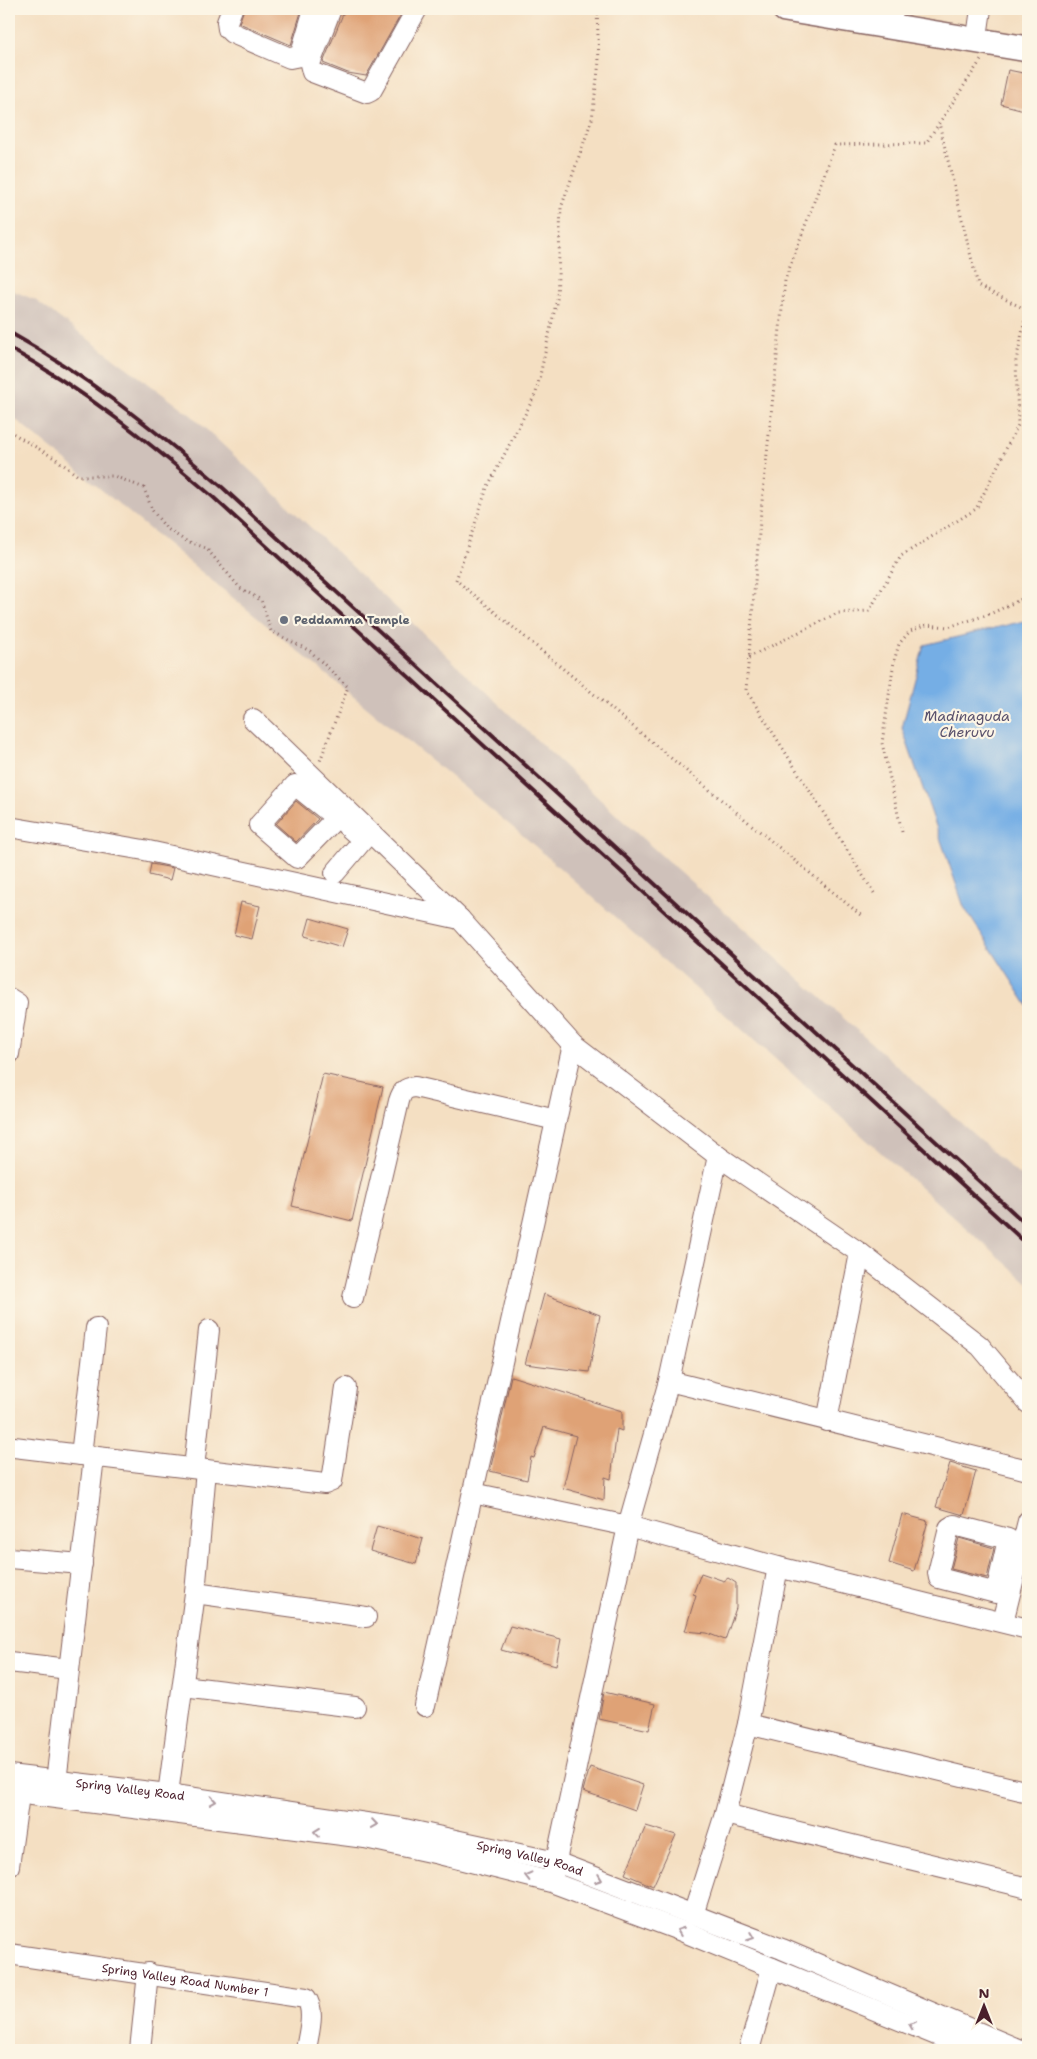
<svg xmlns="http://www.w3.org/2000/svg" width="1037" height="2059" font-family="'Shantell Sans',sans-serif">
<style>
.industrial{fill:#cfc1ba}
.water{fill:#75aee5;stroke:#606688}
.building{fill:#dfa276}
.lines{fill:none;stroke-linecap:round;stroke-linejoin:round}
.minor-casing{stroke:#866260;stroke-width:22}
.major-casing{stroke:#866260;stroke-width:28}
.path{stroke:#866260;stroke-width:3;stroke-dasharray:1 4;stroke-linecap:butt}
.minor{stroke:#fff;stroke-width:20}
.major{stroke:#fff;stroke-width:25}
.rail{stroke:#4a1f2b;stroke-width:4}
.oneway{stroke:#ae9aa0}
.worship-dot{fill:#6b7280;stroke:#fcf5e5;stroke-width:2}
.labels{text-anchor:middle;stroke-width:4.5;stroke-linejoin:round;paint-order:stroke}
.worship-label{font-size:12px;font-weight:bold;fill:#5b616d;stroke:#fcf5e5;text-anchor:start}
.street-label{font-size:12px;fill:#4a1f2b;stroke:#fcf5e5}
.water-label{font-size:14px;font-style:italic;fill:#59516c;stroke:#fcf5e5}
</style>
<rect width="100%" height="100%" fill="#fcf5e5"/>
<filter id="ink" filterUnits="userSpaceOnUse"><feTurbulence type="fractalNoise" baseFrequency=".02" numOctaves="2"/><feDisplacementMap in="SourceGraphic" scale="10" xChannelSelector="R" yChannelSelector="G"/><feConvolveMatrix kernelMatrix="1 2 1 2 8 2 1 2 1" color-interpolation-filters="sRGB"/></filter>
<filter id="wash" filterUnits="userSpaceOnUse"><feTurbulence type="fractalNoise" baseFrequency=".0096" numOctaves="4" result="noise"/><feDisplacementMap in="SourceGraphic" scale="20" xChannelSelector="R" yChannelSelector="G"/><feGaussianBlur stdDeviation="1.12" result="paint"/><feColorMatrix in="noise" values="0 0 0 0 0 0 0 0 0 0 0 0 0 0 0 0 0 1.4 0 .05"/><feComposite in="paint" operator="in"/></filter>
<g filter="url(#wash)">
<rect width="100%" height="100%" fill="#f4dfc2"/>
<!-- industrial -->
<path class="industrial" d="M9 289 35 300 191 415 624 822 1028 1183V1283L527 839 9 414Z"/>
<!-- water -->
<path class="water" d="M1028 620V1006L964 907 902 728 924 645Z"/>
<g id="blocks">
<!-- building -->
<path class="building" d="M244 9H302L291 45 239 23Z
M345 9H404L366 76 348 73 323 63Z
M1008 70 1028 74V111L1001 104Z
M296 801 318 819 296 842 276 824Z
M151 864 173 868 170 880 149 875Z
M241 902 260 906 252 939 234 935Z
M310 918 348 929 342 947 305 936Z
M323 1074 383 1087 352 1221 292 1206Z
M544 1294 600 1315 589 1372 525 1364Z
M511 1376 622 1411V1431L617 1429 611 1479 605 1477 604 1500 563 1488 576 1436 544 1427 534 1458 531 1457 527 1480 490 1471Z
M950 1463 976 1471 964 1515 936 1507Z
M902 1514 928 1521 914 1571 889 1563Z
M377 1526 423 1539 416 1564 370 1551Z
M959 1538 994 1548 987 1578 951 1569Z
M701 1573 724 1581 728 1578 736 1583V1608L725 1640 707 1633 685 1631 696 1595 693 1594Z
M510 1626 561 1639 556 1665 501 1650Z
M604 1692 655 1704 649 1730 599 1719Z
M590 1767 643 1785 635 1810 583 1791Z
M646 1826 676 1835 653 1886 625 1874Z"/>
</g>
</g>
<g filter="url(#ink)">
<use href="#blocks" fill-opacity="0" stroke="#866260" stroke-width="1"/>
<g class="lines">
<!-- minor casing -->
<g class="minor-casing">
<g id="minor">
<path d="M232 9 227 22 228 29 232 33 290 58 300 56 314 9"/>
<path d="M331 9 310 64 312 72 367 93 371 91 417 9"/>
<path d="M892 16 893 9"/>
<path d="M978 30 981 9"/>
<path d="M253 719 460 919 573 1045 718 1156 860 1253 980 1346 1028 1403"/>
<path d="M295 785 336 818 297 858 259 825Z"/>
<path d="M9 827 144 850 460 919"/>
<path d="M335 873 363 840 346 825"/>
<path d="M9 998 17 1003 9 1054"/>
<path d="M353 1298 399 1101C402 1091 405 1088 415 1087L556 1120"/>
<path d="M669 1381 1028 1470"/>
<path d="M827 1421 860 1253"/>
<path d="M14 1447 325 1484 332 1481 346 1388"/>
<path d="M81 1455 96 1328"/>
<path d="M194 1468 209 1330"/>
<path d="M473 1493 628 1526 778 1567 1028 1629"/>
<path d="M954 1525 1008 1539 996 1593 939 1578 938 1573 949 1528Z"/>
<path d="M9 1558 82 1564"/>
<path d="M195 1593 366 1617"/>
<path d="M1003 1622 1028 1521"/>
<path d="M9 1662 69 1669"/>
<path d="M183 1686 355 1707"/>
<path d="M425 1706 573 1045"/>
<path d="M748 1724 1028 1792"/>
<path id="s1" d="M9 1775 168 1794 400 1828 556 1862 782 1949 1020 2050"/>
<path d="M56 1782 94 1457"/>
<path d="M9 1792 365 1838 439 1854 551 1882 684 1932 973 2050"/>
<path d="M168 1794 195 1593 206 1470"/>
<path d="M725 1814 1028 1888"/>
<path d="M9 1866 21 1781"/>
<path d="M553 1875 628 1526 669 1381 718 1156"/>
<path d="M693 1915 725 1814 748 1724 778 1567"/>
<path id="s2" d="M9 1954 306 1998C316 2011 308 2035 306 2050"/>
<path d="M140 2050 148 1973"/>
<path d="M749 2050 772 1968"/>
</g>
</g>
<!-- major casing -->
<g class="major-casing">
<path id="major" d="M785 9 1028 49"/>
</g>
<!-- path -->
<path class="path" d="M597 9 599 62 592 119 561 208 557 299 536 393 487 488 456 580 863 917
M9 431 56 459 78 476H114L144 488 152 510 166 528 184 540 206 548 240 588 261 600 271 631 310 651 348 687 320 761
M749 657 838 613 869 611 901 556 976 509 1018 425 1016 361 1027 310 978 286 939 123
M902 832 882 743 894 661 899 644 910 631 926 625 948 627 990 614 1028 596
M874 893 746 690 760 521 785 280 835 145 926 143 981 60"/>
<!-- minor -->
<use href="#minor" class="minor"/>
<!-- major -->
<use href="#major" class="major"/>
<!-- rail -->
<path class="rail" d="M9 332C86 375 155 430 222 487L1028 1226
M9 348C83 389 149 442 213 497L1028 1245"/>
</g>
<!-- one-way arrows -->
<defs><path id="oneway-chevron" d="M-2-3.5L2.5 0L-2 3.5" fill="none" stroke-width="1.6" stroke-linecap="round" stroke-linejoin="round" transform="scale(1.25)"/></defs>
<g class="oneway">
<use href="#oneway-chevron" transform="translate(213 1801) rotate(8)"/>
<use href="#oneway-chevron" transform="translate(374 1824) rotate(8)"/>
<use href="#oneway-chevron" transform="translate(317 1832) rotate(-173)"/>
<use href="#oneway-chevron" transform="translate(528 1876) rotate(-166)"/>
<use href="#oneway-chevron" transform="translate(599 1879) rotate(21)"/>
<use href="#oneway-chevron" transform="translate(680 1931) rotate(-159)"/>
<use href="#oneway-chevron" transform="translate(751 1937) rotate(21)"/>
<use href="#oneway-chevron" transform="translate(912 2025) rotate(-158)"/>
</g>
</g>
<!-- markers -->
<circle class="worship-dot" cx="284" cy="620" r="5"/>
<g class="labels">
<!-- worship labels -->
<g class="worship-label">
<text x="294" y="624">Peddamma Temple</text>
</g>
<!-- street labels -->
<g class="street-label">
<text dy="4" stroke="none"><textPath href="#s1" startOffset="122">Spring Valley Road</textPath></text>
<text dy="4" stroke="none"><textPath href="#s1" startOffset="528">Spring Valley Road</textPath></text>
<text dy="4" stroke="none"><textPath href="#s2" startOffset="178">Spring Valley Road Number 1</textPath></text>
</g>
<!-- water labels -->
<g class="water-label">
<text x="967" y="721">Madinaguda<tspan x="967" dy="16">Cheruvu</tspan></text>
</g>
</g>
<!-- margin -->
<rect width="1037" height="2059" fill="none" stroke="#fcf5e5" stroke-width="30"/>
<!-- north arrow -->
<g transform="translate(984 2006)" stroke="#fcf5e5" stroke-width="4" paint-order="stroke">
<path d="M0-4L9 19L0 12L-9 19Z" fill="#4a1f2b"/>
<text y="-8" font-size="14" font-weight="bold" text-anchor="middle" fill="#4a1f2b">N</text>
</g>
</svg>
